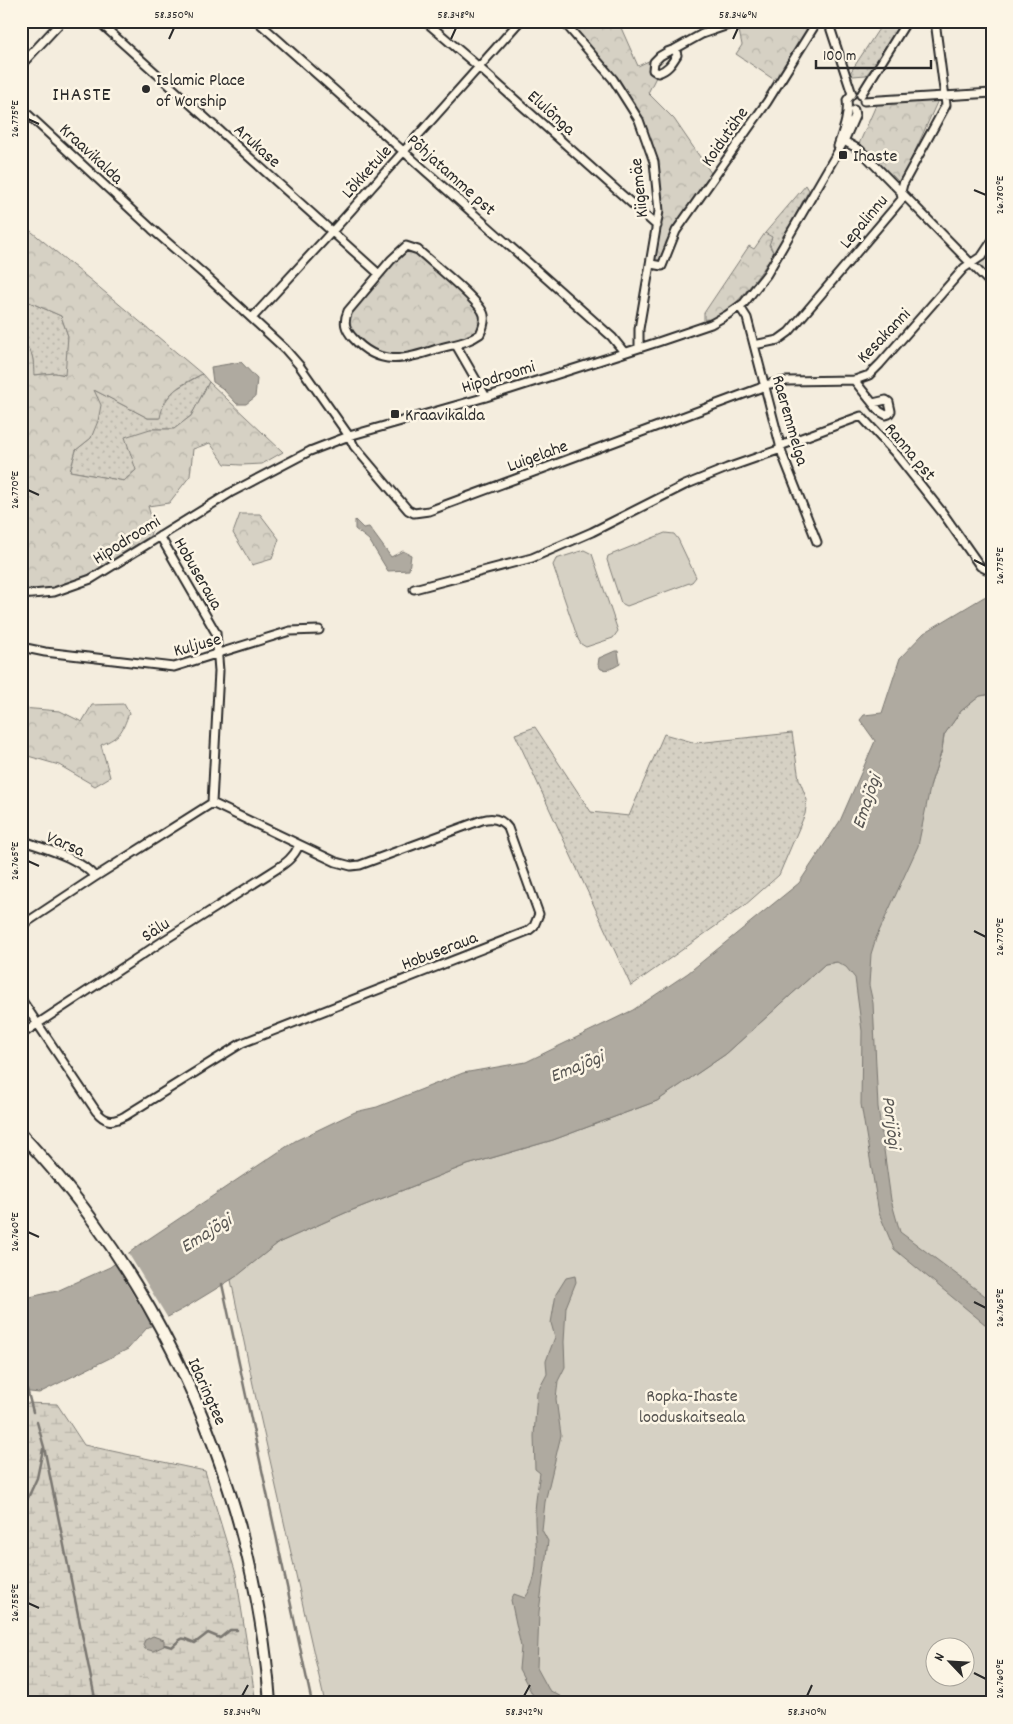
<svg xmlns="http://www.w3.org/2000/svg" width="1013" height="1724" font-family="Dekko,sans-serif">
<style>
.grass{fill:url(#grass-dots);stroke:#807e78}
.forest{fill:url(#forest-crowns);stroke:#807e78}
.wetland{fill:url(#wetland-marsh);stroke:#807e78}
.park{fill:#d6d1c4;stroke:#807e78;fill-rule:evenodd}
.water{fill:#afaaa0;stroke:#7a7771}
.pier{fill:#f4edde}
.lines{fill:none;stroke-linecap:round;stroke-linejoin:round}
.stream{stroke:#7a7771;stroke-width:2.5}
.street-casing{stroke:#2b2b2b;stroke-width:11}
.secondary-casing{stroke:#2b2b2b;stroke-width:14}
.street{stroke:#fcf5e5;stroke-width:7}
.secondary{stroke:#fcf5e5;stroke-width:10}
.ticks{fill:none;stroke:#2b2b2b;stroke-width:2}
.poi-dot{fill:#2b2b2b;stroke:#fcf5e5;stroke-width:2}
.labels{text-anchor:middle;stroke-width:5;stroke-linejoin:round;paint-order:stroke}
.poi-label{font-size:18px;fill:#2b2b2b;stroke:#fcf5e5;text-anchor:start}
.street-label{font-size:18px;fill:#2b2b2b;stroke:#fcf5e5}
.park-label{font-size:18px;fill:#565451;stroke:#fcf5e5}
.water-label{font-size:19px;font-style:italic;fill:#595754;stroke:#fcf5e5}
.quarter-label{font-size:20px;letter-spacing:1px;fill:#2b2b2b;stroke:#fcf5e5}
.neatline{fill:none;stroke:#2b2b2b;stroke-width:2}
.ticks-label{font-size:12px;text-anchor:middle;fill:#2b2b2b}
</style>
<defs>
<pattern id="grass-dots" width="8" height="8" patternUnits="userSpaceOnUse" patternTransform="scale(1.25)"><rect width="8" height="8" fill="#d6d1c4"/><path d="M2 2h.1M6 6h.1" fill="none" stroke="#b8b4a9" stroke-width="1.8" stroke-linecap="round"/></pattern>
<pattern id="forest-crowns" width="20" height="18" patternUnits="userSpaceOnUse" patternTransform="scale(1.25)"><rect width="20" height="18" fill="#d6d1c4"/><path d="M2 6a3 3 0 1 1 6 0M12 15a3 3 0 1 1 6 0" fill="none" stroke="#b8b4a9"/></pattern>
<pattern id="wetland-marsh" width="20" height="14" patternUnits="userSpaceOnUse" patternTransform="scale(1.25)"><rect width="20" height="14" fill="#d6d1c4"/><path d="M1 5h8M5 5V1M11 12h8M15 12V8" fill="none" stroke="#b8b4a9"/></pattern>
</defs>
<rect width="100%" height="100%" fill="#f4edde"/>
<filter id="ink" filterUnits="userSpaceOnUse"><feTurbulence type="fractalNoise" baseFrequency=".02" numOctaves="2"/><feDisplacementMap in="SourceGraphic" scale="10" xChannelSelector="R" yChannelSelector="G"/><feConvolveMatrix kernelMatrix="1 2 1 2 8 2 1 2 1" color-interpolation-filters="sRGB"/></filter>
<g filter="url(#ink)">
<!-- grass -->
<path class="grass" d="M884 21H902L874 66 866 75 853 76 850 73Z
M806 185 809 190 774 254 765 233Z
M21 301H27L61 316 68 336 66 375 55 373 33 375C33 362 35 350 21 344Z
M202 374 209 382 191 416 174 429H150L136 470 124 481 70 471 76 450 91 438 94 390 148 418H159L162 404 176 389Z
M535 727 591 812 629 816 664 734 696 743 792 733 799 779 807 800 805 814 779 875 744 906 631 986 515 734Z"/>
<!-- forest -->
<path class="forest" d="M566 21H618L638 66 657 57 654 65 658 73 648 93 674 119 713 176 676 230 661 264 652 263 660 210 642 120 626 90Z
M737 21H795L813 26 779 83 736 54 742 45Z
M938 100 900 185 859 144 877 103Z
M21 223 94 283 202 374C180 386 165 391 160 418H148L94 390 101 405 98 421 91 438 76 450 70 471 124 481 136 470 125 437 150 429H174L191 416 209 382 283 452 262 464 241 465 225 464 210 443 193 449 190 476 169 503 148 506 153 524 150 536 85 577 52 589 21 591V344C35 350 33 362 34 375L55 373 65 375 68 336 61 316 27 301H21Z
M765 233 772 237 769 245 774 254C762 270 737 308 719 316 715 319 709 319 704 320V313L749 246 754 249Z
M992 242V285L972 267Z
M405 250H415L476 304 481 317 478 332 461 341 396 358C373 354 365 347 349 331L348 314Z
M240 514H260L279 539 272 559 252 565 233 533Z
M124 704 129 713C122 732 121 736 101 745L110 777 95 786 59 765 28 756 21 744V708L60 711 82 722 92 705Z"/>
<!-- wetland -->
<path class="wetland" d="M21 1403 57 1404 84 1445 205 1471 236 1574 256 1703H21Z"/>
<!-- park -->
<path class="park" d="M665 533 674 534 678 539 696 577 692 582 627 606 621 603 607 560 608 556Z
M584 550 592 554 618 631 613 638 586 647 581 644 578 639 553 565 556 559Z
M992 694V1703H325L255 1394 231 1280 278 1243 345 1213 464 1166 553 1140 657 1101 726 1054 825 964 837 962 931 783 942 750 944 735 961 711 980 696ZM936 1646H966V1676H936Z"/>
<!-- water -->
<path class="water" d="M241 362 257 379 255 397 246 404H237L222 388 213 382 211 367Z
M355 520 363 528 369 527 391 557 403 551 411 555 409 570 388 571 369 540 355 529Z
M992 595V694L980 696 961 711 944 735 942 750 931 783 918 846 876 938 871 954 869 985 873 1003 878 1107 891 1200 900 1232 992 1301V1330L894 1249 879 1213 861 1104 862 1031 855 978 846 967 837 962 825 964 726 1054 657 1101 553 1140 464 1166 345 1213 278 1243 237 1276 183 1309 147 1328 128 1349 39 1393 21 1391V1299L57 1291 110 1267 141 1244 295 1141 355 1112 377 1107 463 1073 526 1062 633 1010 688 973 799 883 840 821 875 741 860 720 864 715 882 713 900 658 924 633 984 597Z
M615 651H618L620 664C613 668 608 671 601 669L598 665 599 658Z
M575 1276 576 1282 566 1307 564 1342 565 1367 558 1381 556 1399 561 1435 545 1502 542 1530 548 1541 539 1612 537 1668 549 1690 563 1698 564 1703H537L519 1669 521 1647 511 1600 514 1594 525 1598C543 1573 534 1539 535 1511 536 1498 538 1485 540 1473L535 1469 534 1436 537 1393 547 1374 546 1361 555 1337 551 1323 556 1294 566 1278Z
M153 1636 164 1640V1646L153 1651 145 1649 143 1645 145 1640Z"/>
<!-- pier -->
<path class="pier" d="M127 1251 169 1320 153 1328 113 1261Z"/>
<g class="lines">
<!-- stream -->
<path class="stream" d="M222 1284 312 1703
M21 1290 25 1301
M27 1389 33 1412
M37 1422 44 1447 96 1703
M21 1513 37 1478 43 1449
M165 1645 172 1647C184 1636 180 1637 195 1643L208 1633 220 1638 230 1630H237"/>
<!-- street casing -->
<g class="street-casing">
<path id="street" d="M98 21 379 274
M257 21 612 337 624 352
M425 21 473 62 657 226
M563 21 613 79 639 120 654 162 659 211 639 329V347
M801 21 815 25
M828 21 852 94
M675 49 677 55C672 63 668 70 658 73L653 70 654 62 660 56 667 52 675 49 702 34 740 21
M21 65 62 21
M861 95 907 21
M864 101 992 93
M21 108 152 229 207 277 285 349 299 365 349 436 354 446 408 510 414 513 429 511 760 388 764 385 786 381 855 380 869 375 880 364 964 268 982 256 992 241
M844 141 860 150 992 285
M838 146C843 131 849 116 847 100L852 94
M406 246 418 250C431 262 481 301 484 315 485 321 483 328 480 334 466 344 453 344 437 349 405 360 379 367 353 338 345 329 343 322 348 311L391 260Z
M651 264 662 266 676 231 767 102 815 25 826 21
M740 307 747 318 783 456 817 542
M252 318 338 225 520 21
M456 345 486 397
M754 345 778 340 789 332 902 199 901 192 903 184 946 105 935 21
M854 380 879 411 886 415 889 414 891 411 889 402 886 400 873 403
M780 446 861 416 896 454 942 512 980 566 988 570 992 569
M160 536 216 633 219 671 212 803
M414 589 532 558 592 532 685 485 727 468 781 449
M21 595 54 592 91 579 230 493 310 451 349 436 486 397 658 342 711 324 727 315 744 303 767 274 844 141 855 116 854 110
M21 647 45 652 174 667 290 631 319 630
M21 840C45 849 79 857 95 877
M21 926 95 877 212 803 336 862 351 866 360 865 482 820C492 817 501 818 508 828L539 914 534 926 528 931 242 1043 125 1116C112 1123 105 1122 96 1111L21 999
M22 1034 163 941 275 870C286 863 294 857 299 845"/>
</g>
<!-- secondary casing -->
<g class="secondary-casing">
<path id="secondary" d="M21 1134C46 1161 70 1189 91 1218 194 1358 258 1530 270 1703"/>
</g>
<!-- street -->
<use href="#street" class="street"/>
<!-- secondary -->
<use href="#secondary" class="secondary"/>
</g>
</g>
<!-- ticks -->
<path class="ticks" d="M169 39 174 28M451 39 456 28M733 39 738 28M28 119 39 124M974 190 986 195M28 490 39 495M974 560 986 566M28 861 39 866M974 931 986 937M28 1232 39 1237M974 1302 986 1308M28 1603 39 1608M974 1673 986 1679M242 1696 248 1685M524 1696 530 1685M807 1696 812 1685"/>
<!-- markers -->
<g class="poi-dot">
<circle cx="146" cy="89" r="5"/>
<rect x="838" y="150" width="10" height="10" rx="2.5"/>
<rect x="390" y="409" width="10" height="10" rx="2.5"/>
</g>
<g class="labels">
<!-- poi labels -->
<g class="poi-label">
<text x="156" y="85">Islamic Place<tspan x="156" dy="21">of Worship</tspan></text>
<text x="853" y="161">Ihaste</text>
<text x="405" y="420">Kraavikalda</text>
</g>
<!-- street labels -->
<g class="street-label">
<text transform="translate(552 112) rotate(42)" y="6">Elulõnga</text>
<text transform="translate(724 136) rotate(-55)" y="6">Koidutähe</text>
<text transform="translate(258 145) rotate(42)" y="6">Arukase</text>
<text transform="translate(92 153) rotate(43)" y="6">Kraavikalda</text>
<text transform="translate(366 171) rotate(-48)" y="6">Lõkketule</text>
<text transform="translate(452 174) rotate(42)" y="6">Põhjatamme pst</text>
<text transform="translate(638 188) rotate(-96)" y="6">Kiigemäe</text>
<text transform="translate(863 221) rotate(-50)" y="6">Lepalinnu</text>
<text transform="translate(883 335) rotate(-46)" y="6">Kesakanni</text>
<text transform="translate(498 376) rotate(-17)" y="6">Hipodroomi</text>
<text transform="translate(791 420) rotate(74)" y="6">Raeremmelga</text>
<text transform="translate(911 451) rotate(50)" y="6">Ranna pst</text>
<text transform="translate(537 455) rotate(-20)" y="6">Luigelahe</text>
<text transform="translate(126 539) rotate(-32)" y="6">Hipodroomi</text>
<text transform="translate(199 573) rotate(60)" y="6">Hobuseraua</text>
<text transform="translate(197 644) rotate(-15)" y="6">Kuljuse</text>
<text transform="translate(66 843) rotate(24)" y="6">Varsa</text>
<text transform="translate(155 929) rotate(-33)" y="6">Sälu</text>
<text transform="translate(439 950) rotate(-21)" y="6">Hobuseraua</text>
<text transform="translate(208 1391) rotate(66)" y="6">Idaringtee</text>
</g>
<!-- park labels -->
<g class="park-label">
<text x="692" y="1401">Ropka-Ihaste<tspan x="692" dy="21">looduskaitseala</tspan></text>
</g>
<!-- water labels -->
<g class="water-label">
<text transform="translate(865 801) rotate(-71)" y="7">Emajõgi</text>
<text transform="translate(576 1065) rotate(-22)" y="7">Emajõgi</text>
<text transform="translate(893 1122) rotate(83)" y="7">Porijõgi</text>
<text transform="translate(205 1232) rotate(-32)" y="7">Emajõgi</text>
</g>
<!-- quarter labels -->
<g class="quarter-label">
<text x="82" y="100">IHASTE</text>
</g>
</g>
<!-- margin -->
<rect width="1013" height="1724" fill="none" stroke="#fcf5e5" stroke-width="55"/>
<!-- north arrow -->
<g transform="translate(950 1662) rotate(295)"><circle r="24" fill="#fcf5e5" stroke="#a8a49b"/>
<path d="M0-4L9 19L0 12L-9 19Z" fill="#2b2b2b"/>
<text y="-8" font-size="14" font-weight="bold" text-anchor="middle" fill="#2b2b2b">N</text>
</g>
<!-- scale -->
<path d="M816 60v8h115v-8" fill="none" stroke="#2b2b2b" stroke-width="2.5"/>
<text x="823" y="60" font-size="15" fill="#2b2b2b" stroke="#fcf5e5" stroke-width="4" paint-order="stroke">100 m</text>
<rect x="28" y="28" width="958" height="1668" class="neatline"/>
<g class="ticks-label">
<text x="174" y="18">58.350°N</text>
<text x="456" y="18">58.348°N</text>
<text x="738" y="18">58.346°N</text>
<text transform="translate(14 119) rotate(-90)" y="4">26.775°E</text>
<text transform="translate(999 195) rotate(-90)" y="4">26.780°E</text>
<text transform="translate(14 490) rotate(-90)" y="4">26.770°E</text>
<text transform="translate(999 566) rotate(-90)" y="4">26.775°E</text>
<text transform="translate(14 861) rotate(-90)" y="4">26.765°E</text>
<text transform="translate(999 937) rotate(-90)" y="4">26.770°E</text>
<text transform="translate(14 1232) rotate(-90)" y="4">26.760°E</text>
<text transform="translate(999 1308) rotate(-90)" y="4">26.765°E</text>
<text transform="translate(14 1603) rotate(-90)" y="4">26.755°E</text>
<text transform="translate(999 1679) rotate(-90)" y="4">26.760°E</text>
<text x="242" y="1715">58.344°N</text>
<text x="524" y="1715">58.342°N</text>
<text x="807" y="1715">58.340°N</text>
</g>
</svg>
